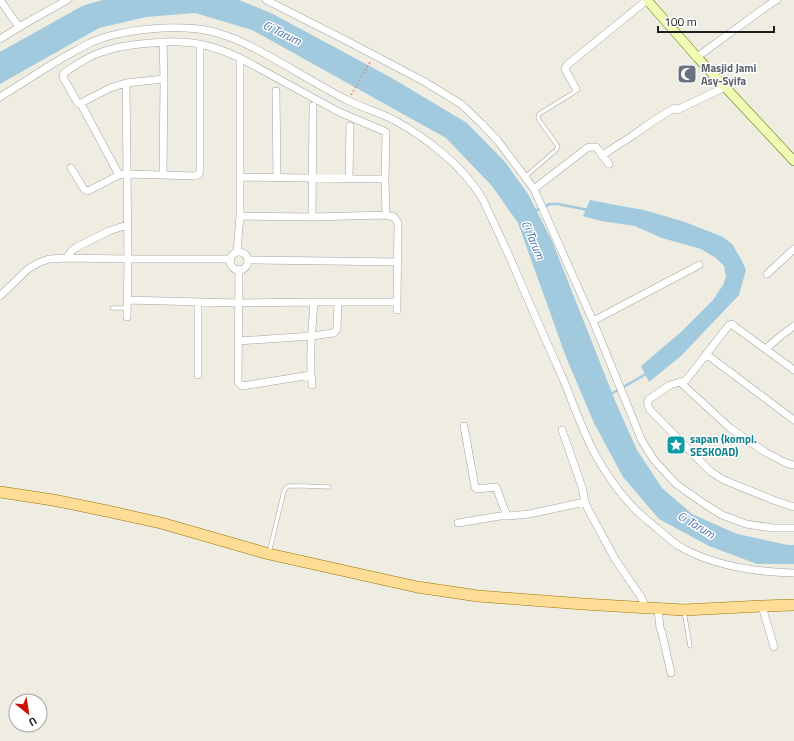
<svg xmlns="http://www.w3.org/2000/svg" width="794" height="741" font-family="'Titillium Web',sans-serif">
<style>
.water{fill:#a1cade}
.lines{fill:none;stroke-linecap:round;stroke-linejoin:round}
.stream{stroke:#a1cade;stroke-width:2.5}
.lane-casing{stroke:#a4a4a4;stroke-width:4.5}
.street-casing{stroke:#a4a4a4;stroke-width:8}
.secondary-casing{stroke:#5d7601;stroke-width:10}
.primary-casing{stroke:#967400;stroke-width:12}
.path{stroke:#fe8464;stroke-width:1.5;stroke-dasharray:2 2;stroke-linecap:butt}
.lane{stroke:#fff;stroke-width:3.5}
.street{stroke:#fff;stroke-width:7}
.secondary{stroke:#f0fbb3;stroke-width:9}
.primary{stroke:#ffdd97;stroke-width:11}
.labels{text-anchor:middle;stroke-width:3;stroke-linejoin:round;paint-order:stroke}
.worship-label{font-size:11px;font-weight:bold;fill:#5b616d;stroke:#fff;text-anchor:start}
.culture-label{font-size:11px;font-weight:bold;fill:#0d838f;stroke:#fff;text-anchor:start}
.water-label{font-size:12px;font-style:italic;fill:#4770af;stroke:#fff}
</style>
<rect width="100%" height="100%" fill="#efece2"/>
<!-- water -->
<path class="water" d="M102 0H239L271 13 390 77 467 123 505 162 528 194 552 241 616 403 637 450 662 488 692 514 737 534 788 545H794V564H757L709 546 659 519 623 477 594 423 566 357 518 223 492 186 446 138 252 30 195 13 146 17 99 28 0 84V52L82 6Z
M590 200 621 206 644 210 685 222 723 237 732 244 741 259 746 270 739 295 681 356 649 382 641 366 681 332 713 300 723 285 726 277 724 266 716 258 701 249 662 238 635 226 601 221 583 216Z"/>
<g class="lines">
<!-- stream -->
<path class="stream" d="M533 212 550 204H558L588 210
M609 395 648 373"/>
<!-- lane casing -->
<g class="lane-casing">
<path id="lane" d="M525 177 556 150 558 147 557 145 539 120 538 117 539 114 573 93 575 91 576 89
M112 308H127
M269 553 284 491 286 488 288 486H304L329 487
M684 611 690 646"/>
</g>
<!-- street casing -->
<g class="street-casing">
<path id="street" d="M0 0 19 27
M266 0 349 42 425 82 461 104 482 124 498 141 534 189 593 321 642 441 654 460 676 484 706 505 722 515 746 524 773 528H794
M0 39 26 23 67 0
M163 42 164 79 126 83 110 88 79 104 77 102 63 77 64 73C76 65 88 56 102 52 121 45 142 44 163 42Z
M163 42C194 41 212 45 240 58V177
M697 57 770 4 777 0
M126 83 128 259 127 317
M576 89 565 69 567 65 647 0
M276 91 277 178
M0 97C21 84 42 70 64 57 72 53 80 48 88 44 118 29 176 24 210 31 218 33 227 36 235 39 275 56 310 82 349 101 364 108 380 113 394 120 427 138 463 166 482 198 485 203 487 208 489 213 498 231 506 249 514 267 530 305 547 343 564 381 574 406 583 432 596 456 607 475 622 497 638 512 644 518 651 523 658 529 665 535 672 542 679 546 713 566 755 572 794 573
M81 104 119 175 127 174 195 176 199 174 200 171V44
M602 156C612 148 622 143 632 136 646 126 659 116 675 108L677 110 725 87
M71 168 84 189 88 191 119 175
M163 175 164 79
M349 178 350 126
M534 189 587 148 591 147H596L609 164
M240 216 312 217 386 215 385 179 386 132 339 112 240 58
M312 217 313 106
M237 252 240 216V177L385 179
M230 261a9 9 0 1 1 18 0a9 9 0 1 1-18 0Z
M67 258C69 253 72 250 77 247L109 231 127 225
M248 260 398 262
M239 269 238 382 242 386 311 375
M767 274 794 249
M0 296 28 269 38 263 49 259 67 258 128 259H231
M127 300 238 303 314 302
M397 310V302
M593 321 699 265
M238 341 312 336 333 333 335 332 337 329 338 302
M766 349C775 340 784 333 794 326
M706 354 794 420
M794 370 734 326 732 324 729 325 687 379 684 381 670 385 648 400C647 404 648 406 650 410L711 472 724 480 773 500 794 507
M198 375V302
M680 382 730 428 765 452 786 463 794 465
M312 385C309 358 312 329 314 302H397L398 223 394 217 386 215
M464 426 475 487 477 489 496 487 507 516 529 514 585 502
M562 430 582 487 585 502 588 509 615 559 641 597 643 601 644 608
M458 523 500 516H507
M762 606 774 647
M658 609 660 628 662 633 671 673"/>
</g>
<!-- secondary casing -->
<g class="secondary-casing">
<path id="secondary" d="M647 0 697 57 794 161"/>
</g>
<!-- primary casing -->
<g class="primary-casing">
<path id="primary" d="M0 492 53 500 107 511 161 523 269 554 417 587 478 596 583 604 684 610 762 606 794 605"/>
</g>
<!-- path -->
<path class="path" d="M351 95 370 62"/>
<!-- lane -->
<use href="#lane" class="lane"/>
<!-- street -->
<use href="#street" class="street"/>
<!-- secondary -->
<use href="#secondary" class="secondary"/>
<!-- primary -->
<use href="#primary" class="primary"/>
</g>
<!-- icons -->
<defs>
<g id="mosque-square" transform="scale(1)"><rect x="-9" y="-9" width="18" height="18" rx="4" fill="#6b7280" stroke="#fff"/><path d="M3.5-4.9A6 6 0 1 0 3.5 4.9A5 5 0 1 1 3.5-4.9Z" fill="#fff"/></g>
<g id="sight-square" transform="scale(1)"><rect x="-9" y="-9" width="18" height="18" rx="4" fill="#0f9aa8" stroke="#fff"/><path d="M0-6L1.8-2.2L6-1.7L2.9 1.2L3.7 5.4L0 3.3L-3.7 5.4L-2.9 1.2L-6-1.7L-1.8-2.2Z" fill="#fff"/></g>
</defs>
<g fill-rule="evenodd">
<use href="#mosque-square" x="687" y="74"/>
<use href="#sight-square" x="676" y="445"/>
</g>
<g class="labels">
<!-- worship labels -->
<g class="worship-label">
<text x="701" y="72">Masjid Jami<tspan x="701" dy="13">Asy-Syifa</tspan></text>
</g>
<!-- culture labels -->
<g class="culture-label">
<text x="690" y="443">sapan (kompl.<tspan x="690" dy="13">SESKOAD)</tspan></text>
</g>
<!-- water labels -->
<g class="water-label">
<text transform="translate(282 33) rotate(26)" y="4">Ci Tarum</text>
<text transform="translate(533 240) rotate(67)" y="4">Ci Tarum</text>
<text transform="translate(696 525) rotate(31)" y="4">Ci Tarum</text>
</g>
</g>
<!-- north arrow -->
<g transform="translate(28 713) rotate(150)"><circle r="19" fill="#ffffff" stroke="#a5a5a5"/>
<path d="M0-3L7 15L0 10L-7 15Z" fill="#ca1500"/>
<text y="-6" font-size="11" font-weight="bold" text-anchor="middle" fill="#1d1d1d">U</text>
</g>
<!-- scale -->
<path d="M658 26v6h116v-6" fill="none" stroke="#1d1d1d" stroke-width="2"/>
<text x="664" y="26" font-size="12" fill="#1d1d1d" stroke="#ffffff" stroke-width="3" paint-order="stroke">100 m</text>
</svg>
